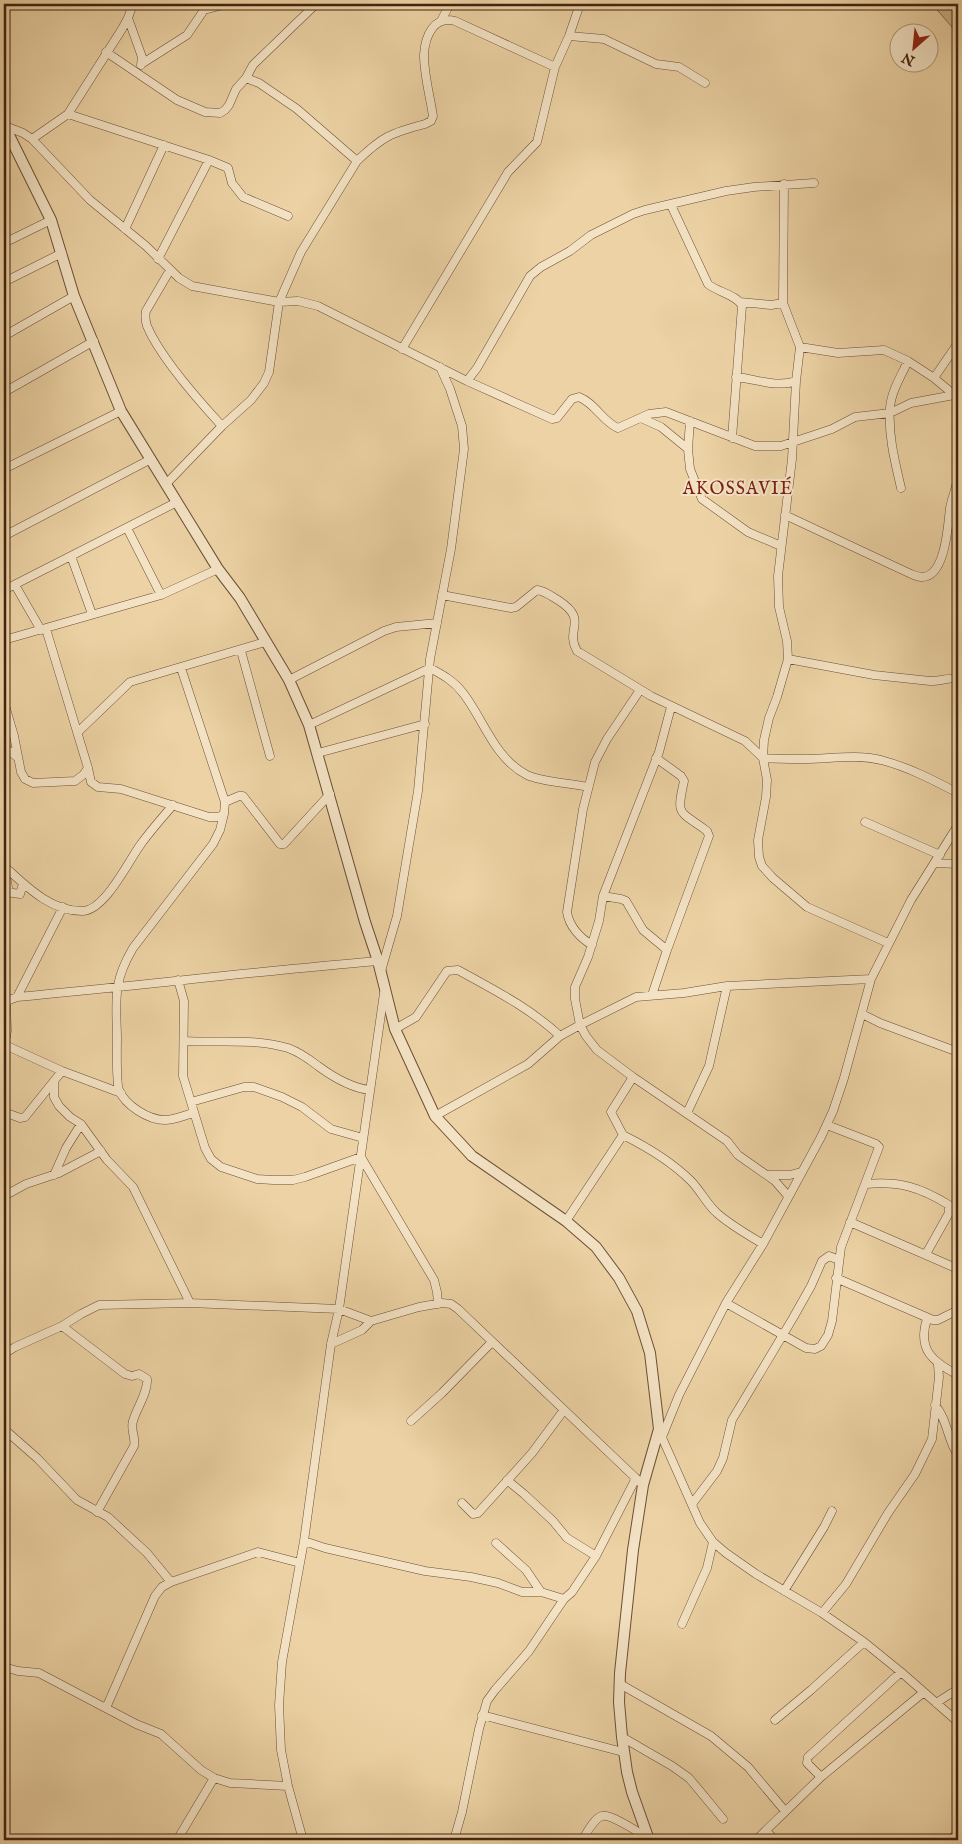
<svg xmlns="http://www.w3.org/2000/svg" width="962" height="1844" font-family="'IM FELL English',serif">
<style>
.green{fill:#cfb48b;stroke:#886c4e}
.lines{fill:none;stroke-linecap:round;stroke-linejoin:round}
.minor-casing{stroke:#6c4f35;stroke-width:9}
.tertiary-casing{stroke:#6c4f35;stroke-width:12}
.minor{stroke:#f3e2c4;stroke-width:8}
.tertiary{stroke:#f3e2c4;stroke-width:10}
.labels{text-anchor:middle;stroke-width:4;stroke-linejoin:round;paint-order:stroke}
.quarter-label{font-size:18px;letter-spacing:1px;fill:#7a1f14;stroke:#f3e2c4}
</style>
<rect width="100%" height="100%" fill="#ecd2a4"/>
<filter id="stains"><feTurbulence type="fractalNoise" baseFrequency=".004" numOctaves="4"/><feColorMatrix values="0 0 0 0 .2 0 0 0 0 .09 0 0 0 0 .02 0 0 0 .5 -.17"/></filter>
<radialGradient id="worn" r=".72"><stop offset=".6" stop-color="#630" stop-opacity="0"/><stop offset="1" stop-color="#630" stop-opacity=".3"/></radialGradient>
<!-- green -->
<path class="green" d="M932 4H958V34Z"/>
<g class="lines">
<!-- minor casing -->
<g class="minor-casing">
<path id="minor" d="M128 18 142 57 141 65
M442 19 450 4
M569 36 604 39 656 64 679 67 705 83
M106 52 177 100 205 112 220 113 225 110 229 105 236 89 246 78 253 65 315 5
M143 63 187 35 204 10 227 4
M68 114 209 160 228 168 232 183 243 197 288 216
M5 126 23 133 32 139 90 200 146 246 179 278 192 286 279 302 298 301 318 306 467 381 552 419 557 418 572 399 579 397C595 403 603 422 618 428L649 414 666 412 755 446H781L832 429 855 417 890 413 911 403 954 395
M32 139 68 114 122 29 128 18 133 4
M357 161C383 136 391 133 425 124L431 121 433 116C430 96 424 75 424 55 425 36 434 15 455 21L555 67
M784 184 783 303 800 347 796 381 792 459 778 576 779 607 787 641 788 659 777 697 769 718 764 740 763 758 767 780 766 797 758 840 759 857 762 866 773 878 807 907 888 943
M671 205 708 284C717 292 738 295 742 306L732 438
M125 229 164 145
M4 243 51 220
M158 259 209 160
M170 270 146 311C145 316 145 320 147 326 160 357 199 401 222 426
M4 282 62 253
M740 302 771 305 783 303
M4 336 74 296
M800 347 838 353 884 350 908 361 934 378 958 398
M402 349 508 172 537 142 555 67 569 36 580 4
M736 377C756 379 777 388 796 381
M934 378 958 343
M467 381 477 368 530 276 541 267 570 251 591 235 633 214 645 210 726 191 754 187 814 183
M4 390H8L94 341
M641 418 661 427 688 449
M690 421 688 449 690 469 702 499 748 532 781 546
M4 469 121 411
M166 484 222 426 251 400 264 383 269 372 279 302 301 252 357 161 297 109 259 83 246 78
M901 488C895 462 888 435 890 408 891 392 901 376 908 361
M785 515 911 574C914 575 919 577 922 577 946 577 948 523 950 508 952 498 956 488 958 478
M127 528 161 595
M4 536 151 459
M71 556 92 614
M15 585 41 630
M4 590 177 502
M442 595 511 608 516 607 537 590C545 591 551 596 558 600 590 621 564 628 577 651L651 696 745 741 763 758
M4 640 161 595 218 569
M241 651 270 756
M788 659 874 675 930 681C940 681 948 678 958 678
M289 680 384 631 396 627 437 623
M4 702 14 736 21 772 25 779 33 783 75 781 83 775 88 768 46 629
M671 707 659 752 603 896 599 921 588 957 575 987V999L580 1025 586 1036 597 1050 633 1077 727 1141 738 1155 775 1181 788 1196
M309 725 430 668C443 675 454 681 463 693 484 720 494 758 527 775 541 782 571 783 588 787
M78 732 130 682 265 642
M4 747 17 757
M318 753 425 724
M763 758C777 759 791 759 805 759 830 759 855 754 881 760 908 767 933 780 958 793
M88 768 91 782 98 787 121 789 209 817H219L224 814 225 802 181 668
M225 802 239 796H243L280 844H284L330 794
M865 822 940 855
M935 863 958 864
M4 866C26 886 50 911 82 911 105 911 129 860 141 844 151 830 162 818 173 805
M6 892 20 894 23 884
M603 896 621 899 626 901 643 930 667 950
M4 898 8 887 4 866
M592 945C580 938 569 926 567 912L583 809 595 762 607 739 640 690
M381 971 397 916 418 791 430 659 451 549 464 449 462 426 450 389 440 367
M178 980 184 1001 183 1076 205 1148 211 1159 221 1167 257 1179 273 1180H293L305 1177 361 1157 434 1280 437 1292 438 1304
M652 995 667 950 709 836 707 831C679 810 676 817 684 781L681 776 656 758
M17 997 63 907
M4 1002 17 997C138 986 258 971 378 961
M862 1014 880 1023 958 1052
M395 1029 416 1017 447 971 458 970C494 990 530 1008 560 1036
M185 1041C219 1043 255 1038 288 1048 299 1052 309 1059 318 1066 333 1077 351 1088 370 1090
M5 1045 62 1071 121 1093
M4 1047 7 1031 6 1001
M54 1082V1097L59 1106 70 1117 81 1124 107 1160 133 1187 190 1303
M191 1102 244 1087H254L282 1097 302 1107 331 1129 363 1138
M4 1112 20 1118 25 1117 62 1071
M194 1113C185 1115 174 1120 165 1120 148 1120 125 1105 119 1090 116 1082 117 1047 117 1036 116 998 113 982 133 948L213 844 220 830 224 814
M687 1113 709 1066 727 986
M435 1116 528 1064 560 1036 580 1025 636 997 684 993 727 986 871 979
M623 1135 611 1112 633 1077
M54 1175 66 1148 81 1124
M768 1175H790L801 1172
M866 1184C899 1181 920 1187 949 1205V1213L926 1254
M4 1196 26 1184 59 1173 101 1151
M566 1221 623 1135C647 1147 672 1162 691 1181 701 1191 707 1205 718 1214 732 1226 748 1235 763 1244
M850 1222 958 1269
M836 1278 933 1320H938L958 1310
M726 1303 806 1348 815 1349 821 1346 828 1335 832 1321 841 1247 879 1147 876 1144 827 1125
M927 1319C917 1350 933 1362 958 1375
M62 1326 125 1374 132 1376 139 1374 147 1379C148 1393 137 1407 133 1421 130 1430 136 1437 134 1446L97 1512
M331 1344 362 1330 371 1321
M4 1354 15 1347 62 1326 81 1314 99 1305 190 1303 339 1309 371 1321 419 1307 442 1303 451 1304 458 1309 643 1485
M935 1405C948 1420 947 1440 958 1455
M411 1421 442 1393 492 1342
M4 1429 37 1458 77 1500 108 1517 147 1553 171 1582
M660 1433 700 1523 713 1542 726 1553 756 1574 822 1613 864 1642 901 1672 958 1722
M662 1437 679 1395 726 1303 763 1244 821 1137 833 1111 844 1078 871 979 911 900 958 825
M507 1480 524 1494 553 1521 567 1538 596 1556
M462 1503 473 1514 478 1513 532 1453 564 1410
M692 1504 717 1471 723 1458 732 1420 793 1318 811 1286 822 1261 829 1256 839 1260
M304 1541 325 1548 425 1571 471 1577 498 1583 522 1592H541L564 1599
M496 1543 526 1570 541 1592
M784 1591 824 1527 832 1511
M822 1613 846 1584 888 1513 915 1474 932 1439 939 1377 938 1365
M682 1624 707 1568 713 1542
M4 1667 18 1671 39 1673 136 1724 161 1734 201 1770 214 1778 230 1783 288 1786
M620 1684 711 1736 748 1767 785 1811
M936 1703 958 1689
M106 1708 155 1596 162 1587 171 1582 258 1552 300 1563
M482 1715 623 1752
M775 1720 811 1690 864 1642
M622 1737 672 1766 689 1778 723 1819
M821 1777 807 1763 808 1757 901 1672
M766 1831 775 1840
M177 1840 214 1778
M303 1840 288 1786 281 1750 279 1705 282 1662 304 1541 331 1344 339 1309 384 993
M454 1840 462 1812 479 1729 487 1701 495 1690 529 1651 564 1599 572 1592 596 1556 636 1478
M582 1840C587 1833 594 1818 602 1816 612 1814 639 1833 648 1838
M756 1840 821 1777 924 1692
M950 1840 958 1833"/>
</g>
<!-- tertiary casing -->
<g class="tertiary-casing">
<path id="tertiary" d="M4 125 51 220 74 296 121 411 218 569 240 598 289 680 309 725 365 922 378 961 395 1029 435 1116 472 1156 566 1221 596 1247 619 1278 637 1311 650 1353 659 1429 643 1485 633 1550 620 1673 619 1702 622 1737 627 1772 632 1792 649 1840"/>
</g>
<!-- minor -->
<use href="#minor" class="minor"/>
<!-- tertiary -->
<use href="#tertiary" class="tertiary"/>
</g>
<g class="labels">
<!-- quarter labels -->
<g class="quarter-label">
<text x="738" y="494">AKOSSAVIÉ</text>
</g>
</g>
<!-- margin -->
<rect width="962" height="1844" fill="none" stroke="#ecd2a4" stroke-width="20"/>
<rect x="5" y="5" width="952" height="1834" fill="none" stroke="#412310" stroke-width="2.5"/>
<rect x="10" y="10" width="942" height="1824" fill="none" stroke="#412310"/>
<!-- north arrow -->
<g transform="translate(914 48) rotate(207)"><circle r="24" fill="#f3e2c4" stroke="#ac967c"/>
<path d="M0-4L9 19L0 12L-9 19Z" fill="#8f2418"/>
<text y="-8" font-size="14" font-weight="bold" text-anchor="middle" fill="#412310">N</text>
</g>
<rect width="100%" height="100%" filter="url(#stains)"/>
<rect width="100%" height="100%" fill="url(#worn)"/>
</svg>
